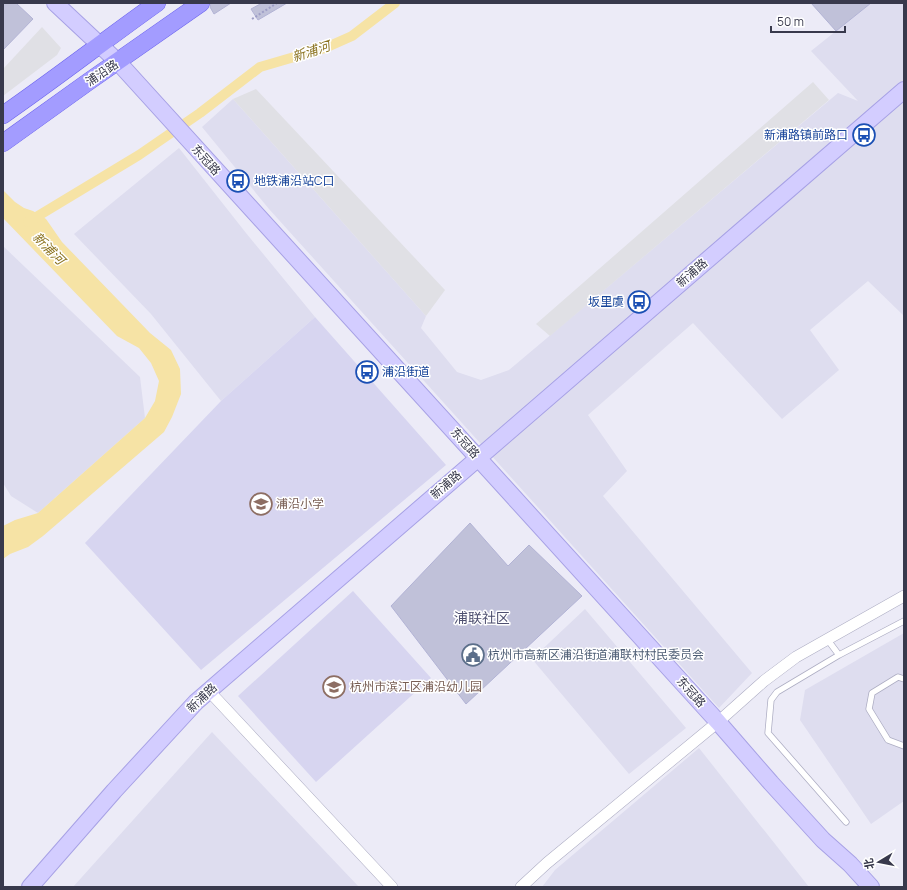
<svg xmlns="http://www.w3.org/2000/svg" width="907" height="890" font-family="Manrope,'Noto Sans SC',sans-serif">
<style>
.residential{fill:#deddef}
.education{fill:#d7d5f0}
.parking{fill:#e0e0e5}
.water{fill:#f6e3a5}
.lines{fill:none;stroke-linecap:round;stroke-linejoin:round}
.canal{stroke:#f6e3a5;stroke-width:10}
.building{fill:#c0c1d9;stroke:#b2b3d5}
.lane-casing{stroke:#adadc3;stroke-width:7}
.street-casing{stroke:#adadc3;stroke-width:12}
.secondary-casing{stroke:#a7a1e5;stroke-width:18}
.primary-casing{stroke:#6b63ed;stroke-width:18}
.path{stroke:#9d9dc6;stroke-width:2;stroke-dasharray:2 2;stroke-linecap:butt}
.lane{stroke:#fff;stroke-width:5.5}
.street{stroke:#fff;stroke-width:11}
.secondary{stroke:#d3cdff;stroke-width:16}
.primary{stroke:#a39cff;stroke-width:17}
.labels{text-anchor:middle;stroke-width:3;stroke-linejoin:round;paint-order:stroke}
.street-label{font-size:12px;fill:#38394c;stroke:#fff}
.transit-label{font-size:12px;fill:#164399;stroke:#fff;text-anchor:end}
.education-label{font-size:12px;fill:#785e54;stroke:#fff;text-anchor:start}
.service-label{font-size:12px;fill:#4e5e75;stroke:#fff;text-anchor:start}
.water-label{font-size:13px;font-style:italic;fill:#8c7421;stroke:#fff}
.quarter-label{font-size:14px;fill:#4e5070;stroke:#fff}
</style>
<rect width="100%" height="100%" fill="#ecebf7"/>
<!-- residential -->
<path class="residential" d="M871 3H904V316L868 281 810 330 839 370 782 419 693 323 588 415 627 471 603 496 752 673 719 708 269 209 202 127 233 99 426 316 421 328 457 372 481 380 509 370 838 93 858 101 811 51Z
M179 148 246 233 315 317 221 401 151 314 74 234Z
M3 246 140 377 145 418 38 513 11 496 3 483Z
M585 609 686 728 629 774 532 659Z
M904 633V801L871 824 800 720 805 690Z
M212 732 359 887H73Z
M699 748 809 887H542L555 870Z"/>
<!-- education -->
<path class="education" d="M315 317 446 465 201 670 85 543 221 401Z
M353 591 431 678 316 782 238 696Z"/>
<!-- parking -->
<path class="parking" d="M42 27 61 48 57 55 3 96V69Z
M813 82 829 100 550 336 536 324Z
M256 89 445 290 426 316 233 99Z"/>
<!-- water -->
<path class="water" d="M3 190 15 202 24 208 33 211 46 219 62 242 150 333 171 350 180 369 181 394 172 417 164 432 43 536 28 547 10 554 3 559V526L15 520 38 513 145 418 155 401 159 381 151 363 139 348 117 336 3 218Z"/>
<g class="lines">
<!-- canal -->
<path class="canal" d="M28 222 139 155 200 113 260 67 325 48 352 36 395 3"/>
</g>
<!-- building -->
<path class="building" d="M3 3H16L33 19 3 50Z
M211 3H231L214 14 210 7Z
M262 3H287L258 20 251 9Z
M811 3H871L836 31Z
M470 523 508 566 529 545 582 596 466 704 391 606Z"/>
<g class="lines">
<!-- lane casing -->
<g class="lane-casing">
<path id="lane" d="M827 639 839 655 777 692 771 700 768 733 846 822
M839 655 904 621
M904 679 898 677 872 693 869 709 888 740 904 746"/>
</g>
<!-- street casing -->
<g class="street-casing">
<path id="street" d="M209 691 392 887
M521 887 547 863 718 722 764 681 796 657 904 596"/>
</g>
<!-- secondary casing -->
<g class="secondary-casing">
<path id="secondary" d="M55 3 118 62 718 722 771 783 823 840 850 864 871 887
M30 887 114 791 196 702 904 90"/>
</g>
<!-- primary casing -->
<g class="primary-casing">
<path id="primary" d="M3 115C55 79 105 40 157 3
M3 143 88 82 201 3"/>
</g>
<!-- path -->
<path class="path" d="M252 19 277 3"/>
<!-- lane -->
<use href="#lane" class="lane"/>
<!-- street -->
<use href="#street" class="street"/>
<!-- secondary -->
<use href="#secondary" class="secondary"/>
<!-- primary -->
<use href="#primary" class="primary"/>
</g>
<!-- icons -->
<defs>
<g id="bus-ring" transform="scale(1.15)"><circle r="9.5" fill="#fff" stroke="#1a4fb4" stroke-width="1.5"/><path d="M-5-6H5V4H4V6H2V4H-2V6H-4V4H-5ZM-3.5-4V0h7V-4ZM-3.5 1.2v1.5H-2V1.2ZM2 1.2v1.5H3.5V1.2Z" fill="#1a4fb4"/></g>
<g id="school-ring" transform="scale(1.15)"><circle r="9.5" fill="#fff" stroke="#8d6e63" stroke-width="1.5"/><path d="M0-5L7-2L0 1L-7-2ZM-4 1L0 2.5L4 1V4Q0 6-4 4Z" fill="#8d6e63"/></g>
<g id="civic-ring" transform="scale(1.15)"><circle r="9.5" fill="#fff" stroke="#5c6f8a" stroke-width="1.5"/><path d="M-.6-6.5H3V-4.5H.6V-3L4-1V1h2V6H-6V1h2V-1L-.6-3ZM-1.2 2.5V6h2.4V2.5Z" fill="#5c6f8a"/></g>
</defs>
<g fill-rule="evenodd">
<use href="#bus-ring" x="864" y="135"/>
<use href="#bus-ring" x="238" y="181"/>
<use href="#bus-ring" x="639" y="302"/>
<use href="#bus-ring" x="367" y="372"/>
<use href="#school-ring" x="261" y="504"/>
<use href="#civic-ring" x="473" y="655"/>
<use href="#school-ring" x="334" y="687"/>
</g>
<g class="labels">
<!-- street labels -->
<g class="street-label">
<text transform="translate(102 73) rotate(-34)" y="4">浦沿路</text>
<text transform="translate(206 160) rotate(48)" y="4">东冠路</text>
<text transform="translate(692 273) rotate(-41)" y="4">新浦路</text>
<text transform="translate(465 443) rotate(48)" y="4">东冠路</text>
<text transform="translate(446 485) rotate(-41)" y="4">新浦路</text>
<text transform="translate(691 692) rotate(48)" y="4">东冠路</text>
<text transform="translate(202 698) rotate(-43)" y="4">新浦路</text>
</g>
<!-- transit labels -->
<g class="transit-label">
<text x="848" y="139">新浦路镇前路口</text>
<text x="254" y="185" text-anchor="start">地铁浦沿站C口</text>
<text x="624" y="306">坂里虞</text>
<text x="382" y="376" text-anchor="start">浦沿街道</text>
</g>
<!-- education labels -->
<g class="education-label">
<text x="276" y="508">浦沿小学</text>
<text x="350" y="691">杭州市滨江区浦沿幼儿园</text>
</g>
<!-- service labels -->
<g class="service-label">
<text x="488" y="659">杭州市高新区浦沿街道浦联村村民委员会</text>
</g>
<!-- water labels -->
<g class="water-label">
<text transform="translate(311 51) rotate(-18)" y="5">新浦河</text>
<text transform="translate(49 248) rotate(45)" y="5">新浦河</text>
</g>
<!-- quarter labels -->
<g class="quarter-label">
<text x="482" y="623">浦联社区</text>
</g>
</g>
<!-- border -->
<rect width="907" height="890" fill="none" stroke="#38394c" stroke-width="8"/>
<!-- north arrow -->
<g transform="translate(879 862) rotate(260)" stroke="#ffffff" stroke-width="3" paint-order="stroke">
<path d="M0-3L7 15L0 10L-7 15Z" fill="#38394c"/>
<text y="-6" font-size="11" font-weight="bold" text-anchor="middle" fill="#38394c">北</text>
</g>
<!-- scale -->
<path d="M771 26v6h74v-6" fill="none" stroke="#38394c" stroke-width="2"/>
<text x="777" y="26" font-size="12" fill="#38394c" stroke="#ffffff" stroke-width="3" paint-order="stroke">50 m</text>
</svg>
